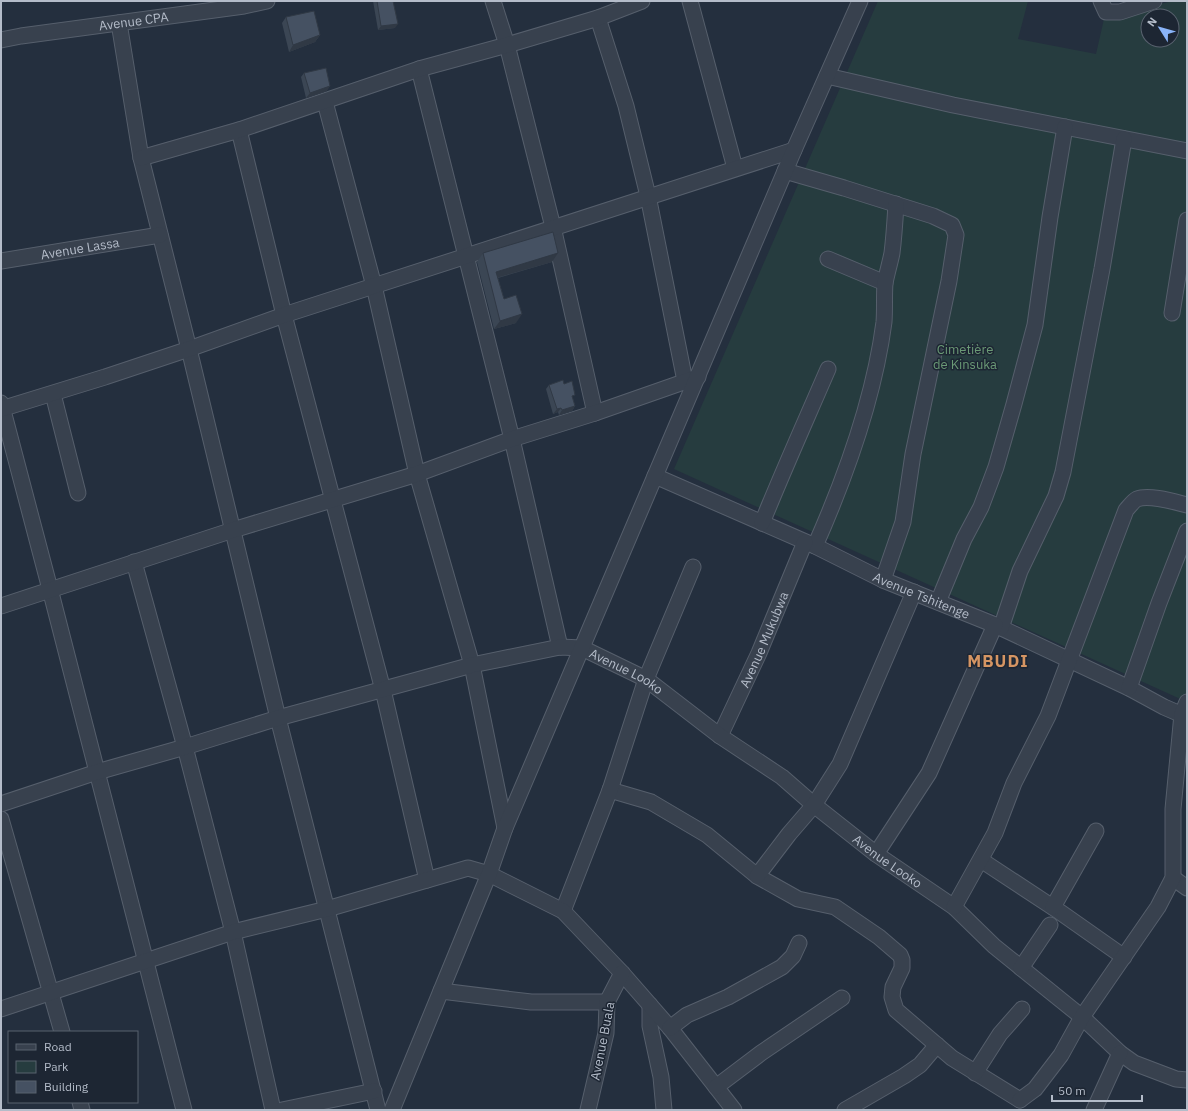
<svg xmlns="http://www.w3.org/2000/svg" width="1188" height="1111" font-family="'IBM Plex Sans',sans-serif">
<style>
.green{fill:#263c3f;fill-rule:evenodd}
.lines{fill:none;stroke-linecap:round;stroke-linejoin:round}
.minor-casing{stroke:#565f6c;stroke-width:17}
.minor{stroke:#38414e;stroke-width:15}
.wall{fill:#3b4654}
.shaded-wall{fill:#303945}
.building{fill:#455162;stroke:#303945}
.labels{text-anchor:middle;stroke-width:3;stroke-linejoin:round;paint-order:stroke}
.street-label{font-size:13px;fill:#b4bcc9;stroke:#1d2633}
.park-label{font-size:13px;fill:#6b9a76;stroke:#1d2633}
.district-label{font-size:17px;font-weight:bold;letter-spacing:1px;fill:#d59563;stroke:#1d2633}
</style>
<rect width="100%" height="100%" fill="#242f3e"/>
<!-- green -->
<path class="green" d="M878 1H1028L1018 39 1096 54 1104 19 1172 1H1187V702L674 469ZM1148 16H1172V40H1148Z"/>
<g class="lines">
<!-- minor casing -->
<g class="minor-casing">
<g id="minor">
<path d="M493 1 507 45 553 227 595 413"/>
<path d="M690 1 735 168"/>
<path d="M1101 1 1106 12H1120L1154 1"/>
<path d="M598 18 626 106 648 196 685 381"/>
<path d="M119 23 141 158 189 349 278 718 378 1110"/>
<path id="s1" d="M1 40 21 36 244 6 267 1"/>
<path d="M419 69 512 439 560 647"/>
<path d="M827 76 953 105 1187 151"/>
<path d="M325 102 374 286 417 474 472 665 505 828"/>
<path d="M239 130 284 315 383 690 427 880"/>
<path d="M141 158 239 130 419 69 507 45 598 18 642 1"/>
<path d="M785 171 844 188 933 216 952 225 956 235 949 281 913 454 903 522 883 580"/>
<path d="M828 259 885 283"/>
<path id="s2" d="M1 261 160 235"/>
<path d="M1172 313 1187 220"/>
<path d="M53 394 78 493"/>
<path d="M1 403 50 589 184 1110"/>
<path d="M1 409 105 377 189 349 284 315 794 150"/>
<path id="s3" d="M655 476 815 546 883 580 995 625 1129 688 1164 707 1187 717"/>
<path d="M762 523C783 471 806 420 828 369"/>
<path d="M815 546C846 476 874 399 884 322 885 309 884 296 885 283 887 273 890 263 892 253 894 237 895 221 896 204"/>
<path d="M134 562 185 747 233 932 273 1110"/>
<path d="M938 602 964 539 981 507 996 467 1014 404 1035 325 1050 217 1065 127"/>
<path d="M1 606 233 530 417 474 512 439 595 413 698 377"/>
<path d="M1001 628 1020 571 1056 496 1063 472 1102 269 1124 139"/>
<path d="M1129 688 1159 603 1187 531"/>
<path id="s4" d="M720 736 759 653 805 542"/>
<path d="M610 790 651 802 707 835 757 876 798 899 835 907 879 937 900 955 902 960V968L893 987 892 997 896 1010 952 1058 1020 1100"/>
<path id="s5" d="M1 804 97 772 185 747 278 718 472 665 560 647 582 648 646 679 720 736 782 777 814 805 876 854 954 907 994 946 1082 1017 1120 1053 1134 1063 1176 1079 1187 1080"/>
<path d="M1 819 62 1032"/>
<path d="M876 854 929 773 995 625"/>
<path d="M981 860 1060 912 1124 957"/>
<path d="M757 876 789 834 814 805 840 764 914 592"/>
<path d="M1173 878 1187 888"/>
<path d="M954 907 995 833 1014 783 1048 716 1126 510C1129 507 1133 501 1137 499 1149 494 1175 502 1187 505"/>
<path d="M1053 907 1096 831"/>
<path d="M563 911 610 790 646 679 693 567"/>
<path d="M1021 968 1050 925"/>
<path d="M441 991 531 1002H607"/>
<path d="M650 1005V1026L661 1077 664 1110"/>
<path d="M1 1009 233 932 327 909 468 868 489 874 563 911 622 973 670 1028 734 1110"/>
<path d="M670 1028 687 1015 728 997 782 967 793 956 799 943"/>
<path d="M975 1073 1000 1034 1022 1009"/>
<path d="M716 1087 761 1053 842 998"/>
<path d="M1020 1100 1035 1089 1061 1055 1082 1017 1158 907 1173 878V809L1182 714 1187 702"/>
<path d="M80 1102 82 1110"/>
<path d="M282 1110 374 1091"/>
<path d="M392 1110 489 874 505 828 794 150 860 1"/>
<path d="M588 1110 606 1033 607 1002 622 973"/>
<path d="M845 1110 904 1076 920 1065 937 1045"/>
<path d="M1094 1110 1120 1053"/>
</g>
</g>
<!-- minor -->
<use href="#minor" class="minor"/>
</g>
<!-- wall -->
<path class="wall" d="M373 1H393L395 28 378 30Z
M286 17 320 35 315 42 289 52 282 23Z
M304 73 327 91 306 98 301 77Z
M483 253 552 262 498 278 504 299 516 323 494 329 477 262Z
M564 384 573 399 575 406 572 411 559 415 558 412 553 414 546 389 549 385Z"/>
<!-- shaded-wall -->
<path class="shaded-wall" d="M398 24 395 28 378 30 381 26Z
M320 35 315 42 289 52 293 45Z
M330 86 327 91 306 98 310 93Z
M558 253 552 262 489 280 496 272Z
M522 314 516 323 494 329 500 321Z
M575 406 572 411 559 415 562 410Z
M561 408 558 412 553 414 557 409Z"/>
<!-- building -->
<path class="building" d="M377 1H393L398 24 381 26Z
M314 11 320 35 293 45 286 17Z
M326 68 330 86 310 93 304 73Z
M553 232 558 253 496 272 504 299 516 295 522 314 500 321 483 253Z
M563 380 564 384 572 381 575 395 572 396 575 406 562 410 561 408 557 409 549 385Z"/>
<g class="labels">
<!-- street labels -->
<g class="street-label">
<text dy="5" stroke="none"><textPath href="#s1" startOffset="134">Avenue CPA</textPath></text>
<text dy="5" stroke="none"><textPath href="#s2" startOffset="80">Avenue Lassa</textPath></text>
<text dy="5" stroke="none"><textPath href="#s3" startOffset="292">Avenue Tshitenge</textPath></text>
<text dy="5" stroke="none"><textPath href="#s4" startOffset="106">Avenue Mukubwa</textPath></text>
<text dy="5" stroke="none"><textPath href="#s5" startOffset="653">Avenue Looko</textPath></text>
<text dy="5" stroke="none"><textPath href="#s5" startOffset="977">Avenue Looko</textPath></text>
<text transform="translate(602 1041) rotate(-79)" y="5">Avenue Buala</text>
</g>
<!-- park labels -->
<g class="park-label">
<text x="965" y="354">Cimetière<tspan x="965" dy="15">de Kinsuka</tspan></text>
</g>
<!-- district labels -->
<g class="district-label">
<text x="998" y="667">MBUDI</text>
</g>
</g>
<!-- border -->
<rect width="1188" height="1111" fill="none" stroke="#b4bcc9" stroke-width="4"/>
<!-- legend -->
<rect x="8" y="1031" width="130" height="72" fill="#1d2633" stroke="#59626f"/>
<rect x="16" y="1044" width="20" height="6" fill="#38414e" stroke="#59626f"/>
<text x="44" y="1051" font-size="12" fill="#b4bcc9">Road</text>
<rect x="16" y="1061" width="20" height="12" fill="#263c3f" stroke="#59626f"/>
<text x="44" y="1071" font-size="12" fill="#b4bcc9">Park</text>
<rect x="16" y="1081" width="20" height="12" fill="#455162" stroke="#59626f"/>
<text x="44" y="1091" font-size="12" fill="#b4bcc9">Building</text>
<!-- north arrow -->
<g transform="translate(1160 28) rotate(307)"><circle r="19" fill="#1d2633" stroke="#59626f"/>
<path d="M0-3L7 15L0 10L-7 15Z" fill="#8ab4f8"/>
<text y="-6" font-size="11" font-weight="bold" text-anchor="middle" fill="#b4bcc9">N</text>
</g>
<!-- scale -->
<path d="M1052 1095v6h90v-6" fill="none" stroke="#b4bcc9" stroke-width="2"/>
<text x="1058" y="1095" font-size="12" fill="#b4bcc9" stroke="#1d2633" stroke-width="3" paint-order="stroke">50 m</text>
</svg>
